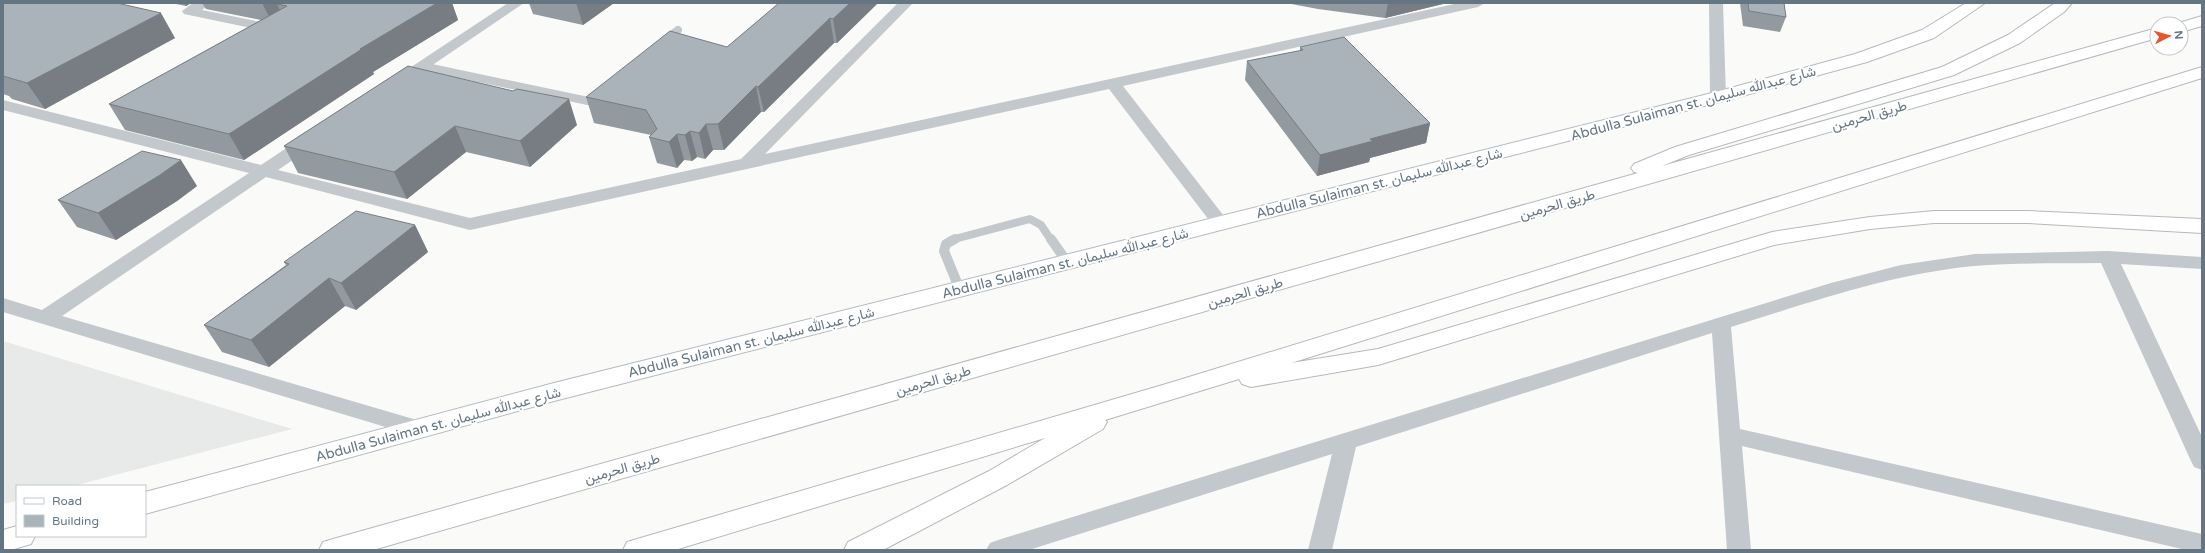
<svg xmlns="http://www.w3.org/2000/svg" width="2205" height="553" font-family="'Varela Round',Vazirmatn,sans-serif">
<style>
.built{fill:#e8e9e9}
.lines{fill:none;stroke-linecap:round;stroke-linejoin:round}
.secondary-casing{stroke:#b3babf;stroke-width:2}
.motorway-casing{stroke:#b4b9bd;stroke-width:2}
.service-far1{stroke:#c3c8cc;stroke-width:8}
.service{stroke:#c3c8cc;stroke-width:10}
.minor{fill:#c3c8cc;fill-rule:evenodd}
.secondary{fill:#fff;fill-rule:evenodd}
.motorway{fill:#fff;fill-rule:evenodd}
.wall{fill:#929a9f}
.shaded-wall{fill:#777d82}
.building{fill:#aab3b9;stroke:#777d82}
.labels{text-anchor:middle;stroke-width:4;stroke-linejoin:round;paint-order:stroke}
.street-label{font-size:14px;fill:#657683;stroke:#fff}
</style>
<rect width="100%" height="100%" fill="#fafaf8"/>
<!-- built -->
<path class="built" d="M3 341 292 429 73 486H17V501L3 504Z"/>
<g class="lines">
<!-- secondary casing -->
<g class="secondary-casing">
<path id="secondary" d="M1966 3H1985L1934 38 1867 62 1724 101 554 401 145 514V492L554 383 1712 93 1855 54 1922 30Z
M17 526V536H35L31 544 11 550H3V530Z"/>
</g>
<!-- motorway casing -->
<g class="motorway-casing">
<path id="motorway" d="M2055 3H2072L2064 12 2020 43 1954 75 1689 155 1662 166 2157 28V38L373 550H319L323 542 333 539 1638 173 1634 172 1631 168 1634 164 1675 147 1942 67 2008 35Z
M2202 16V26L2181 32V24H2175Z
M2202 67V78L1291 363 1378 349 1772 232 1870 217 1934 211H2028L2202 219V233L2028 223H1934L1870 229 1774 245 1378 365 1251 387 1242 384 1239 379 1105 420 1107 422 1103 429 1007 485 883 550H844L848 542 989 471 1045 438 675 550H623L627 542 637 539 1166 384Z"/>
</g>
<!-- service-far1 -->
<path class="service-far1" d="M665 40 678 30
M422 66 588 101 597 94
M951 240 1030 219 1041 225 1051 240"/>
<!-- service -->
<path class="service" d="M955 239 946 244 944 251 960 290
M1051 239 1067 262"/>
<!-- minor -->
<path class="minor" d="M193 3H211L202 10 275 25 280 26 282 29 280 32 275 33 184 14 182 11Z
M508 3H524L403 85H393L390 82 393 79Z
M898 3H913L765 154 1459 3H1485L1478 7 1123 86 1227 220 1230 224 1227 228 1221 230 1215 228 1109 89 470 230 266 177 62 316 427 423 430 429 427 435 419 437 3 312V298L42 310 249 173 3 110V100L261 165 303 137H315L317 141 315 145 278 170 470 218 741 159Z
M1709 3H1723L1726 97 1724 100H1712L1710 97Z
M2108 251 2202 257V269L2121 264 2202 437V470L2194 467 2191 461 2101 263C2059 264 2016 262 1974 266 1891 274 1811 302 1731 327L1740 429 2202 534V550H2186L1742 446 1751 550H1727L1712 333 1356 447 1332 550H1308L1332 454 1029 550H986L990 543 998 540 1831 283 1901 265 1975 254Z"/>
<!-- secondary -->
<use href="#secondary" class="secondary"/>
<!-- motorway -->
<use href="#motorway" class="motorway"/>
</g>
<!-- wall -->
<path class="wall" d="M3 3 175 38 45 109 12 99 9 96 3 94Z
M171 3H191L186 6Z
M202 3H452L458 20 373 72 374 74 244 160 125 130 109 104 261 20 206 9Z
M529 3H614L583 25 533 14Z
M779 3H878L837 43H834L764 112H761L724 150H713L705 159 697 157 692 161 684 160 677 168 657 163 649 137 651 135 594 123 586 97 727 47Z
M1286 3H1447L1385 18 1318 9Z
M1740 3H1784L1786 17 1780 32 1743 26Z
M1300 47 1430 123 1426 143 1370 158 1369 162 1317 176 1245 80 1247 61 1300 51Z
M408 66 577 125 530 167 466 152 407 199 298 173 284 146Z
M197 186 177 201 116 240 77 227 58 200Z
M415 225 428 252 356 310 345 306 269 367 222 352 204 325 286 265 284 262Z"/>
<!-- shaded-wall -->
<path class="shaded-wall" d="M184 3H191L186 6Z
M262 3H306L287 6 277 4 283 16 272 22Z
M437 3H452L458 20 373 72 374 74 244 160 229 134 360 49Z
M576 3H614L583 25Z
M850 3H878L837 43 833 19Z
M1388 3H1447L1385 18Z
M161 13 175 38 45 109 27 83Z
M830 18 834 43 764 112 758 87Z
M756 86 761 112 724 150 718 124Z
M569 99 577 125 530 167 520 141Z
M1430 123 1426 143 1370 158 1369 162 1317 176 1320 155 1370 139Z
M706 124 713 150 705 159 699 133Z
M455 126 466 152 407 199 394 172Z
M690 131 697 157 692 161 685 135Z
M677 134 684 160 677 168 669 142Z
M181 160 197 186 177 201 116 240 98 213Z
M415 225 428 252 356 310 341 283Z
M329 278 345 306 269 367 251 340Z"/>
<!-- building -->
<path class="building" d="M3 3H117L161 13 27 83 3 76Z
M279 3H437L360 49H362L229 134 109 104 287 6 277 4Z
M779 3H850L833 19 830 18 758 87 756 86 718 124H706L699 133 690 131 685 135 677 134 669 142 649 137 657 129 646 110 586 97 670 31 727 47Z
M1748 3H1784L1786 17 1749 11Z
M1344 37 1430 123 1370 139 1373 141 1320 155 1247 61 1303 50 1300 47Z
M408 66 513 91 517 89 569 99 520 141 455 126 394 172 284 146Z
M142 151 181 160 160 175 98 213 58 200Z
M356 211 415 225 341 283 329 278 251 340 204 325 289 264 284 262Z"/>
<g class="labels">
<!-- street labels -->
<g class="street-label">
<text transform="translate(1693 103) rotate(-15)" y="5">Abdulla Sulaiman st. شارع عبدالله سليمان</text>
<text transform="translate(1869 115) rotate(-16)" y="5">طريق الحرمين</text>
<text transform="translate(1379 183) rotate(-14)" y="5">Abdulla Sulaiman st. شارع عبدالله سليمان</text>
<text transform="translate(1557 204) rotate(-16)" y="5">طريق الحرمين</text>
<text transform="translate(1065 263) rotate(-14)" y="5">Abdulla Sulaiman st. شارع عبدالله سليمان</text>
<text transform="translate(1245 292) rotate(-16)" y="5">طريق الحرمين</text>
<text transform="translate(751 342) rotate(-14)" y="5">Abdulla Sulaiman st. شارع عبدالله سليمان</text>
<text transform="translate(933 380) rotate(-16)" y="5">طريق الحرمين</text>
<text transform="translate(438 424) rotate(-15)" y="5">Abdulla Sulaiman st. شارع عبدالله سليمان</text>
<text transform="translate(622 468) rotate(-16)" y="5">طريق الحرمين</text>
</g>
</g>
<!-- border -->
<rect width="2205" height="553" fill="none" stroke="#657683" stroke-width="8"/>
<!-- legend -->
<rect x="16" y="485" width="130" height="52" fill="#ffffff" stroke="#c1c8cd"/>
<rect x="24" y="498" width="20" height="6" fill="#ffffff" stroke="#c1c8cd"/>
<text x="52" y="505" font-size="12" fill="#657683">Road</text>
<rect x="24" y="515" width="20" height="12" fill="#aab3b9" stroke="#c1c8cd"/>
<text x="52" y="525" font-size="12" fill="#657683">Building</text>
<!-- north arrow -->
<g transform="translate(2169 36) rotate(84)"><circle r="19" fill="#ffffff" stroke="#c1c8cd"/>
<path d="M0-3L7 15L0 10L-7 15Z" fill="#e4572e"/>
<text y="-6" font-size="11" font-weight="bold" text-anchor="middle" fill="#657683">N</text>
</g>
</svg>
